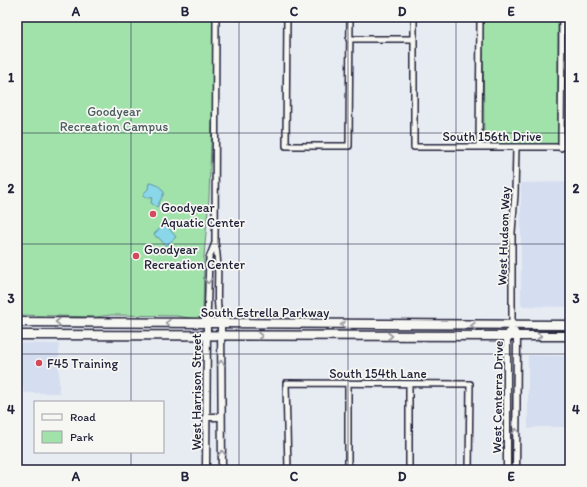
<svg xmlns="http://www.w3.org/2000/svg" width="587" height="487" font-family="Itim,sans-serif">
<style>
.built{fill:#d5def1}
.green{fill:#a1e2ab;stroke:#628273}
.water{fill:#8ad7ea;stroke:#608fa4}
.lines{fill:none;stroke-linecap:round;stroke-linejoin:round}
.minor-casing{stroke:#22223b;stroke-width:8}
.tertiary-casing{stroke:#22223b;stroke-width:9}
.primary-casing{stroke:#22223b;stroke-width:11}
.minor{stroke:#f6f6f2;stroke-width:5}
.tertiary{stroke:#f6f6f2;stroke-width:6}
.primary{stroke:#f6f6f2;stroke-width:8}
.oneway{stroke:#9797a0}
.grid{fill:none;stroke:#22223b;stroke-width:1;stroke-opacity:0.55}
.poi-dot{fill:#d1495b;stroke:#f6f6f2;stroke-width:1.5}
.labels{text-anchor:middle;stroke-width:3.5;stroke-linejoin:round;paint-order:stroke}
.park-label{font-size:13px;fill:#485c5d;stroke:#f6f6f2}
.street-label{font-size:13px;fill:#22223b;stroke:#f6f6f2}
.poi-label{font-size:13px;fill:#22223b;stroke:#f6f6f2;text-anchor:start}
.neatline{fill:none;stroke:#22223b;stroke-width:1.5}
.grid-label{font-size:13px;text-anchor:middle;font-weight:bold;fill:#22223b}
</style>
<rect width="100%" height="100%" fill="#e7ebf2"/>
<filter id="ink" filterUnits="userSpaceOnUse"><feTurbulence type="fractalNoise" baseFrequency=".025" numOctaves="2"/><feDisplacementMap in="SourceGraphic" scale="8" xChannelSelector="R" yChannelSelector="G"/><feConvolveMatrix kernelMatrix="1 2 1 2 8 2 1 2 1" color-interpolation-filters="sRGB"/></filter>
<g filter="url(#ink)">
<!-- built -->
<path class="built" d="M570 182V307L521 306V183Z
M17 343 59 344V393H24V389H17Z
M528 355 570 356V427H539L528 429Z"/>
<!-- green -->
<path class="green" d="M17 17H217L210 168 209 198 204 256 203 313 200 318 196 319 177 316 111 315 96 317 17 315Z
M513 17H529V19L558 18V144H484L483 18H512Z"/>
<!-- water -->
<path class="water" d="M149 183C155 183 162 187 164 193L157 207 151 203 152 197 148 198 144 197 143 194 148 189Z
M165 224 176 237 166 246 158 237 157 238 154 234Z"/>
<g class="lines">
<!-- minor casing -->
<g class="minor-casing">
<path id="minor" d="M216 17 215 243C222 269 213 298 221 324
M287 17 286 146H349L350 17
M414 17V147H570
M349 39H414
M479 147 480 17
M561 148 562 17
M207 324 209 258 215 243
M512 326V232L515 194 516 148
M288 470 286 383 470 384 469 470
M348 470V385
M409 470V384"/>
</g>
<!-- tertiary casing -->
<g class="tertiary-casing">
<path id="tertiary" d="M221 324 222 470
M515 332 517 336 516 470
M206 417H221
M206 470 207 324
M507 470V336L512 326"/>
</g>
<!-- primary casing -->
<g class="primary-casing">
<path id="primary" d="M17 322 570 325
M17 335 570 336"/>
</g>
<!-- minor -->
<use href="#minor" class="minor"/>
<!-- tertiary -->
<use href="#tertiary" class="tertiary"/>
<!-- primary -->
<use href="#primary" class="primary"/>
</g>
<!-- one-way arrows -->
<defs><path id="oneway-chevron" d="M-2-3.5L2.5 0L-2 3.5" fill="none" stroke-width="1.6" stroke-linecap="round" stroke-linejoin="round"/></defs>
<g class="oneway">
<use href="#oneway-chevron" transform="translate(208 281) rotate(91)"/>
<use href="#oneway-chevron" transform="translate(58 322) rotate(-180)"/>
<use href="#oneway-chevron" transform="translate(168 323) rotate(-179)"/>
<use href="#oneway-chevron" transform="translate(343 325) rotate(-179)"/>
<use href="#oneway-chevron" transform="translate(473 326) rotate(-180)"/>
<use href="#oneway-chevron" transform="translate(260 336)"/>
<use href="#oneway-chevron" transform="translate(390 336)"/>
<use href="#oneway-chevron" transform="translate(539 336)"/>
<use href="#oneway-chevron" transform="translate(221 363) rotate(-90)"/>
<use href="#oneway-chevron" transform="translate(516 431) rotate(-89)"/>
<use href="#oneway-chevron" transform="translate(222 453) rotate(-91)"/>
</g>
</g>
<!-- grid -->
<path class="grid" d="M131 17V402M239 17V470M348 17V470M456 17V470M17 133H570M17 244H570M17 354H570M131 452V470"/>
<!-- markers -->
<g class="poi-dot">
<circle cx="153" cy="214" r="4"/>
<circle cx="136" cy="256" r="4"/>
<circle cx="39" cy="363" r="4"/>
</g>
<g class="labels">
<!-- park labels -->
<g class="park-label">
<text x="114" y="116">Goodyear<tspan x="114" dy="15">Recreation Campus</tspan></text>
</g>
<!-- street labels -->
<g class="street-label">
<text x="492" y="141">South 156th Drive</text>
<text transform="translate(503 236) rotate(-88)" y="5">West Hudson Way</text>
<text x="265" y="317">South Estrella Parkway</text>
<text x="378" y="378">South 154th Lane</text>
<text transform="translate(196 392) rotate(-90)" y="5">West Harrison Street</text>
<text transform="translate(497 397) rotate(-89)" y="5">West Centerra Drive</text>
</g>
<!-- poi labels -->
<g class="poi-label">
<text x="161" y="212">Goodyear<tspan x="161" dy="15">Aquatic Center</tspan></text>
<text x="144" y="254">Goodyear<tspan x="144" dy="15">Recreation Center</tspan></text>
<text x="47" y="368">F45 Training</text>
</g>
</g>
<!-- margin -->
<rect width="587" height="487" fill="none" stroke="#f6f6f2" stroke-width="44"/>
<!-- legend -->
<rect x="34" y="401" width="130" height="52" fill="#f6f6f2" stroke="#a1a1a9"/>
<rect x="42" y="414" width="20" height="6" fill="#f6f6f2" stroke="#a1a1a9"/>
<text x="70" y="421" font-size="12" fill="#22223b">Road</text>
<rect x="42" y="431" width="20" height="12" fill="#a1e2ab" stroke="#a1a1a9"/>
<text x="70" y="441" font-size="12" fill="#22223b">Park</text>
<rect x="22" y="22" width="543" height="443" class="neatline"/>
<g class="grid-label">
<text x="76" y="16">A</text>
<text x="185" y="16">B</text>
<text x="294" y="16">C</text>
<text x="402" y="16">D</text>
<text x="511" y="16">E</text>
<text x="11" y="82">1</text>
<text x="576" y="82">1</text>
<text x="11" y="193">2</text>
<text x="576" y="193">2</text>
<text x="11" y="303">3</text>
<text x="576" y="303">3</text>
<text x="11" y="414">4</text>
<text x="576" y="414">4</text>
<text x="76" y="481">A</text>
<text x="185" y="481">B</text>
<text x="294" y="481">C</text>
<text x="402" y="481">D</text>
<text x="511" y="481">E</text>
</g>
</svg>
